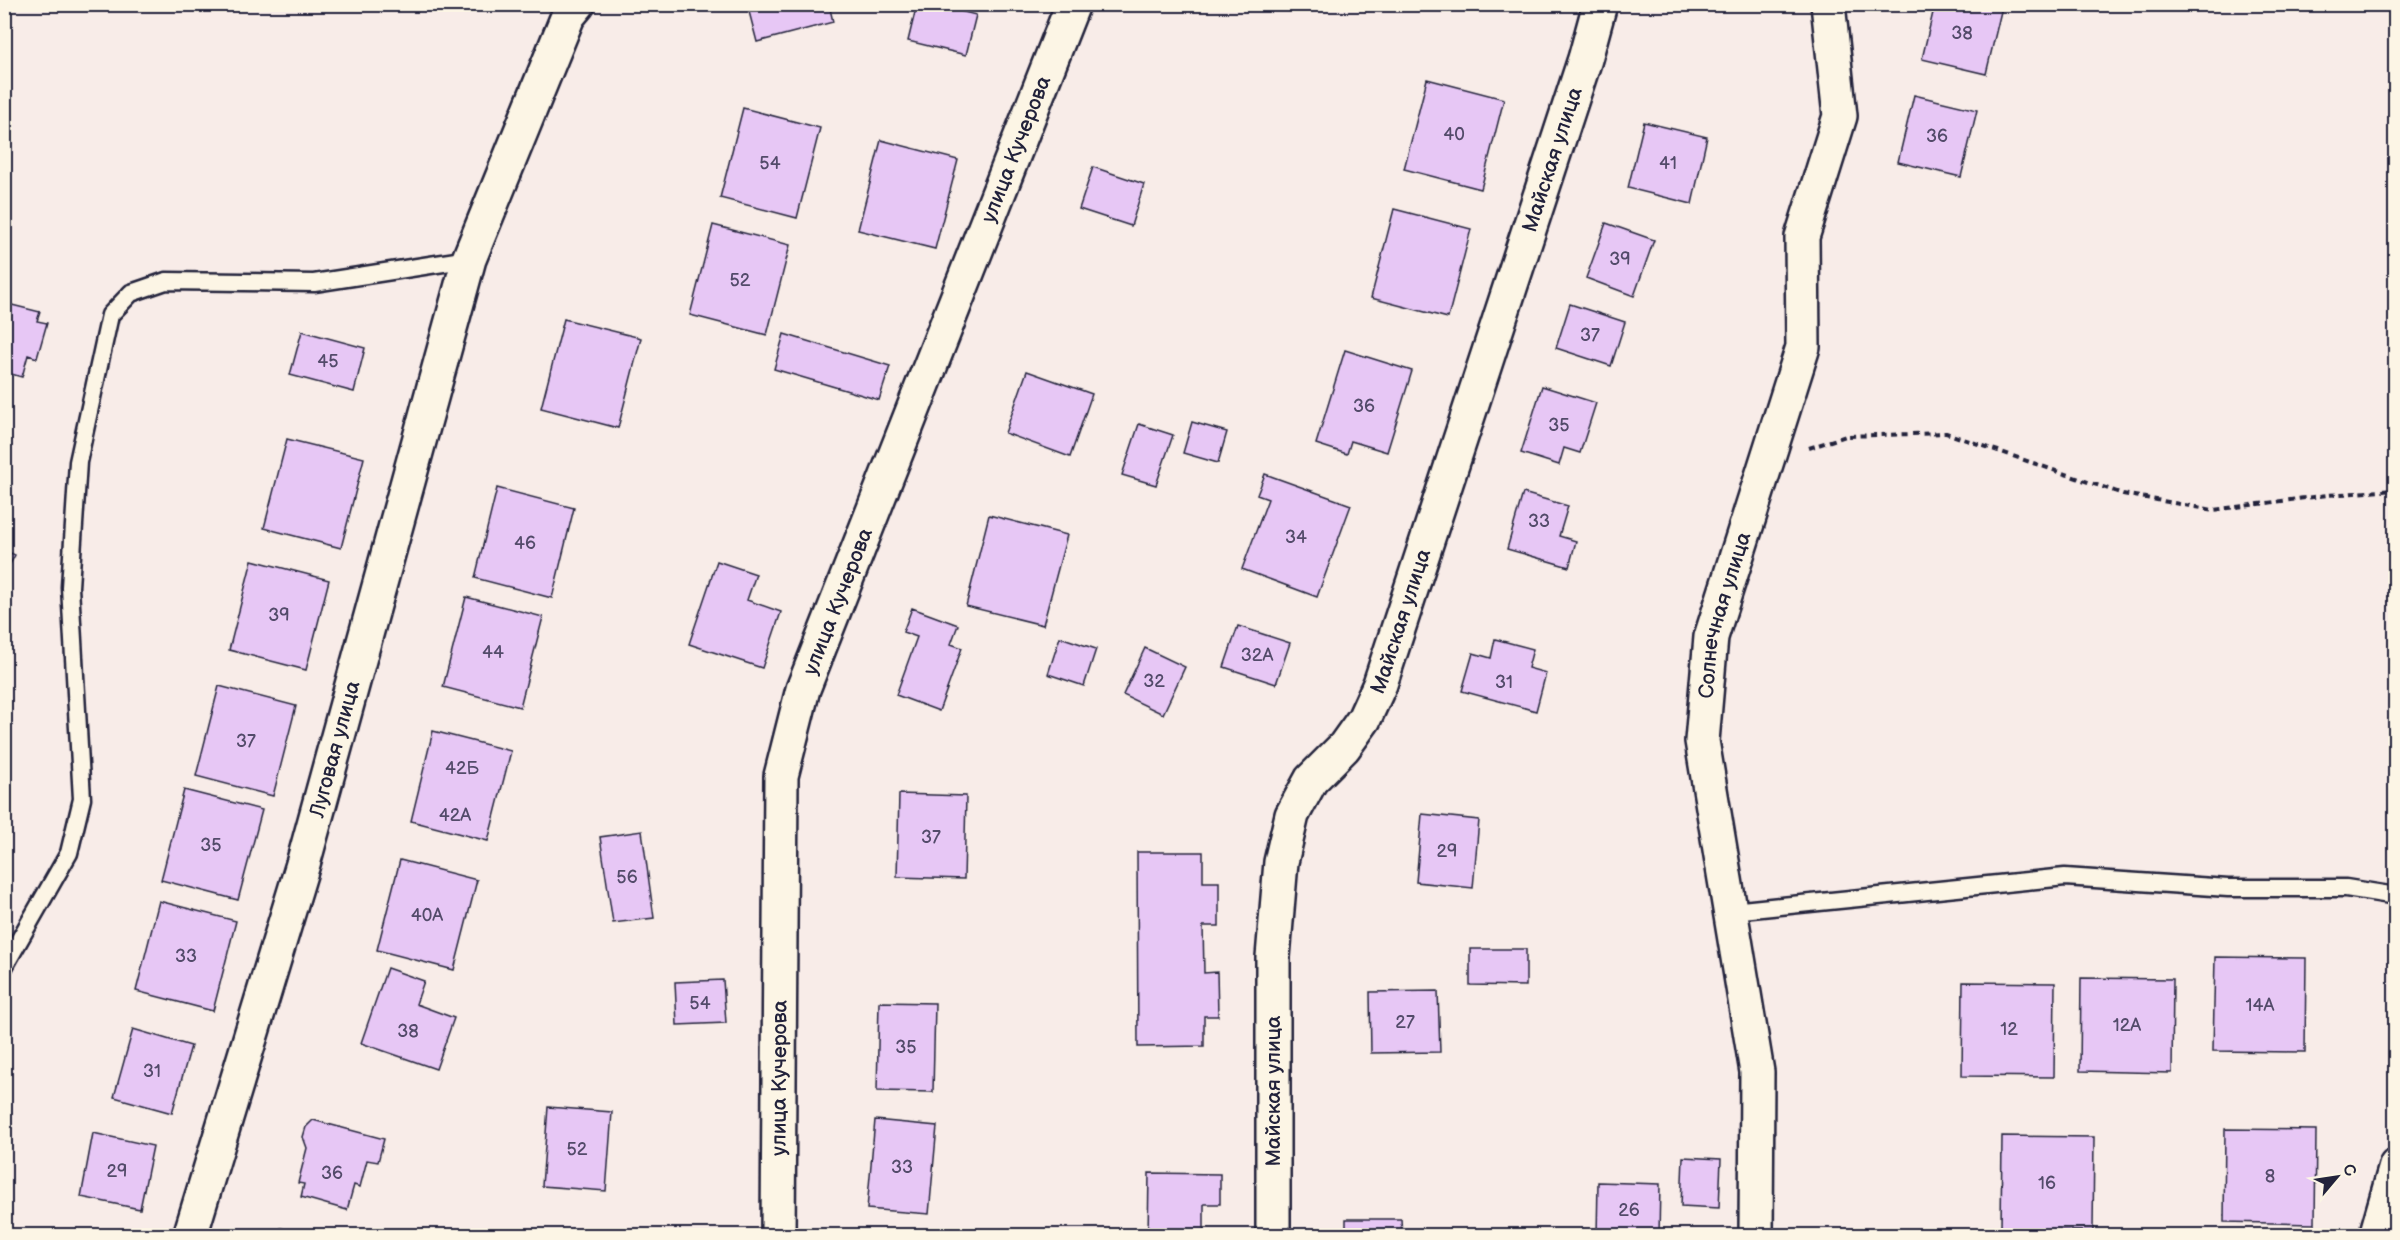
<svg xmlns="http://www.w3.org/2000/svg" width="2400" height="1240" font-family="'Balsamiq Sans',sans-serif">
<style>
.building{fill:#e7c7f5;stroke:#22223b;stroke-width:1.5}
.lines{fill:none;stroke-linecap:round;stroke-linejoin:round}
.lane-casing{stroke:#22223b;stroke-width:21}
.street-casing{stroke:#22223b;stroke-width:38}
.path{stroke:#22223b;stroke-width:4;stroke-dasharray:6 4.5;stroke-linecap:butt}
.lane{stroke:#fcf5e5;stroke-width:16}
.street{stroke:#fcf5e5;stroke-width:33}
.labels{text-anchor:middle;stroke-width:5;stroke-linejoin:round;paint-order:stroke}
.number-label{font-size:18px;fill:#534b6a}
.street-label{font-size:21px;fill:#22223b;stroke:#fcf5e5}
</style>
<rect width="100%" height="100%" fill="#f8ece8"/>
<filter id="ink" filterUnits="userSpaceOnUse"><feTurbulence type="fractalNoise" baseFrequency=".0167" numOctaves="2"/><feDisplacementMap in="SourceGraphic" scale="12" xChannelSelector="R" yChannelSelector="G"/><feConvolveMatrix kernelMatrix="1 2 1 2 8 2 1 2 1" color-interpolation-filters="sRGB"/></filter>
<g filter="url(#ink)">
<!-- building -->
<path class="building" d="M747 4H829L833 22 757 42Z
M917 4H932L976 15 966 55 908 41Z
M1935 4H1989L2002 7 1986 74 1922 59Z
M1427 79 1504 99 1481 189 1404 169Z
M1914 95 1977 110 1961 177 1898 162Z
M743 108 820 128 797 218 720 198Z
M1644 122 1707 137 1692 204 1628 188Z
M881 140 958 160 935 249 858 230Z
M1093 167 1144 184 1131 226 1079 209Z
M1394 209 1471 229 1448 318 1371 298Z
M1606 223 1654 240 1634 296 1586 278Z
M713 225 790 245 767 335 690 315Z
M4 303 40 312 37 321 47 323 37 358 28 355 22 377 4 372Z
M1570 304 1625 322 1611 366 1556 348Z
M564 319 641 338 618 428 541 408Z
M302 331 365 348 354 392 290 375Z
M784 334 890 366 879 400 774 369Z
M1345 350 1412 371 1387 452 1351 441 1347 454 1316 444Z
M1027 371 1092 394 1070 457 1005 433Z
M1542 386 1596 403 1580 453 1564 448 1559 465 1521 453Z
M1192 422 1227 432 1218 463 1183 453Z
M1139 424 1173 435 1156 485 1122 475Z
M287 439 364 458 341 548 264 528Z
M1265 474 1351 505 1317 597 1242 569 1268 499 1257 495Z
M497 488 574 508 552 598 475 578Z
M1523 493 1568 506 1559 536 1576 541 1569 567 1507 549Z
M989 515 1067 535 1043 625 966 606Z
M4 550 15 555 4 575Z
M252 560 329 580 306 670 229 650Z
M717 561 756 574 747 600 781 612 762 668 689 644Z
M466 597 543 617 520 707 443 687Z
M912 608 958 625 951 644 962 648 939 711 896 695 917 637 903 632Z
M1238 626 1290 643 1276 684 1224 667Z
M1060 637 1096 649 1084 686 1048 674Z
M1495 639 1533 649 1528 668 1546 673 1536 711 1462 691 1473 653 1491 658Z
M1145 648 1185 667 1163 714 1123 695Z
M219 686 296 706 273 796 196 776Z
M433 731 511 751 488 841 411 821Z
M184 790 262 810 238 900 161 880Z
M899 794 966 796 964 879 897 877Z
M1422 814 1479 820 1473 888 1416 882Z
M642 831 654 918 613 923 600 837Z
M1137 852H1203V882H1219V926H1203L1204 973 1217 972 1218 1016H1204V1046L1138 1047Z
M400 860 477 880 454 970 377 950Z
M159 901 236 921 213 1011 136 991Z
M1470 949H1526V986L1470 985Z
M2215 957 2306 958 2305 1052 2213 1051Z
M387 968 424 981 416 1004 454 1018 436 1069 361 1043Z
M2081 978 2173 979 2172 1073 2080 1071Z
M723 980 726 1023 677 1025 675 982Z
M1963 982 2055 983 2054 1077 1962 1076Z
M1438 991 1440 1052 1371 1053 1370 992Z
M879 1002 935 1003 933 1092 877 1091Z
M133 1029 191 1046 172 1113 114 1097Z
M548 1107 612 1112 606 1191 542 1186Z
M313 1120 384 1139 378 1162 367 1160 360 1187 354 1185 347 1210 301 1197 304 1184 298 1183 307 1148 303 1137 306 1127Z
M875 1120 937 1126 929 1214 867 1209Z
M2225 1129 2316 1130 2315 1224 2224 1222Z
M93 1133 153 1146 140 1209 81 1197Z
M2002 1136 2094 1137 2093 1231 2001 1229Z
M1683 1157 1721 1159 1719 1208 1681 1206Z
M1149 1173 1220 1174V1204H1204V1236H1148Z
M1598 1182 1660 1184 1659 1236H1597Z
M1346 1219H1401L1402 1236H1346Z
M281 1228 312 1236H279Z
M620 1234 720 1235 620 1236Z"/>
<g class="lines">
<!-- lane casing -->
<g class="lane-casing">
<path id="lane" d="M1732 911 2065 877 2228 888H2346L2396 896
M4 967 69 853 82 799 70 587 78 462 110 315 131 293 166 281 314 283 469 259"/>
</g>
<!-- street casing -->
<g class="street-casing">
<g id="street">
<path id="s1" d="M190 1236 303 864 469 259 568 16 578 4"/>
<path id="s2" d="M778 1236 781 776 803 689 1073 4"/>
<path id="s3" d="M1273 1236V957L1281 862 1292 815 1311 780 1344 747 1364 719 1380 684 1585 59 1600 4"/>
<path id="s4" d="M1756 1236 1757 1072 1702 741 1711 637 1803 347 1802 237 1840 116 1828 4"/>
<path d="M2376 1236 2396 1166"/>
</g>
</g>
<!-- path -->
<path class="path" d="M1809 448 1846 436 1946 433 2123 494 2213 510 2328 495 2396 490"/>
<!-- lane -->
<use href="#lane" class="lane"/>
<!-- street -->
<use href="#street" class="street"/>
</g>
</g>
<g class="labels">
<!-- number labels -->
<g class="number-label">
<text x="1962" y="39">38</text>
<text x="1454" y="140">40</text>
<text x="1937" y="142">36</text>
<text x="770" y="169">54</text>
<text x="1668" y="169">41</text>
<text x="1620" y="265">39</text>
<text x="740" y="286">52</text>
<text x="1590" y="341">37</text>
<text x="328" y="367">45</text>
<text x="1364" y="412">36</text>
<text x="1559" y="431">35</text>
<text x="1539" y="527">33</text>
<text x="1296" y="543">34</text>
<text x="525" y="549">46</text>
<text x="279" y="621">39</text>
<text x="493" y="658">44</text>
<text x="1257" y="661">32А</text>
<text x="1154" y="687">32</text>
<text x="1504" y="688">31</text>
<text x="246" y="747">37</text>
<text x="462" y="774">42Б</text>
<text x="455" y="821">42А</text>
<text x="931" y="843">37</text>
<text x="211" y="851">35</text>
<text x="1447" y="857">29</text>
<text x="627" y="883">56</text>
<text x="427" y="921">40А</text>
<text x="186" y="962">33</text>
<text x="700" y="1009">54</text>
<text x="2260" y="1011">14А</text>
<text x="1405" y="1028">27</text>
<text x="2127" y="1031">12А</text>
<text x="2009" y="1035">12</text>
<text x="408" y="1037">38</text>
<text x="906" y="1053">35</text>
<text x="152" y="1077">31</text>
<text x="577" y="1155">52</text>
<text x="902" y="1173">33</text>
<text x="117" y="1177">29</text>
<text x="332" y="1179">36</text>
<text x="2270" y="1182">8</text>
<text x="2047" y="1189">16</text>
<text x="1629" y="1216">26</text>
</g>
<!-- street labels -->
<g class="street-label">
<text dy="7" stroke="none"><textPath href="#s2" startOffset="1130">улица Кучерова</textPath></text>
<text dy="7" stroke="none"><textPath href="#s3" startOffset="1134">Майская улица</textPath></text>
<text dy="7" stroke="none"><textPath href="#s2" startOffset="644">улица Кучерова</textPath></text>
<text dy="7" stroke="none"><textPath href="#s4" startOffset="628">Солнечная улица</textPath></text>
<text dy="7" stroke="none"><textPath href="#s3" startOffset="648">Майская улица</textPath></text>
<text dy="7" stroke="none"><textPath href="#s1" startOffset="508">Луговая улица</textPath></text>
<text dy="7" stroke="none"><textPath href="#s2" startOffset="158">улица Кучерова</textPath></text>
<text transform="translate(1273 1091) rotate(-90)" y="7">Майская улица</text>
</g>
</g>
<!-- margin -->
<rect width="2400" height="1240" fill="none" stroke="#fcf5e5" stroke-width="24"/>
<rect x="12" y="12" width="2376" height="1216" fill="none" stroke="#22223b" stroke-width="2" filter="url(#ink)"/>
<!-- north arrow -->
<g transform="translate(2337 1177) rotate(61)" stroke="#fcf5e5" stroke-width="4.5" paint-order="stroke">
<path d="M0-4.5L10 22L0 15L-10 22Z" fill="#22223b"/>
<text y="-9" font-size="16" font-weight="bold" text-anchor="middle" fill="#22223b">С</text>
</g>
</svg>
